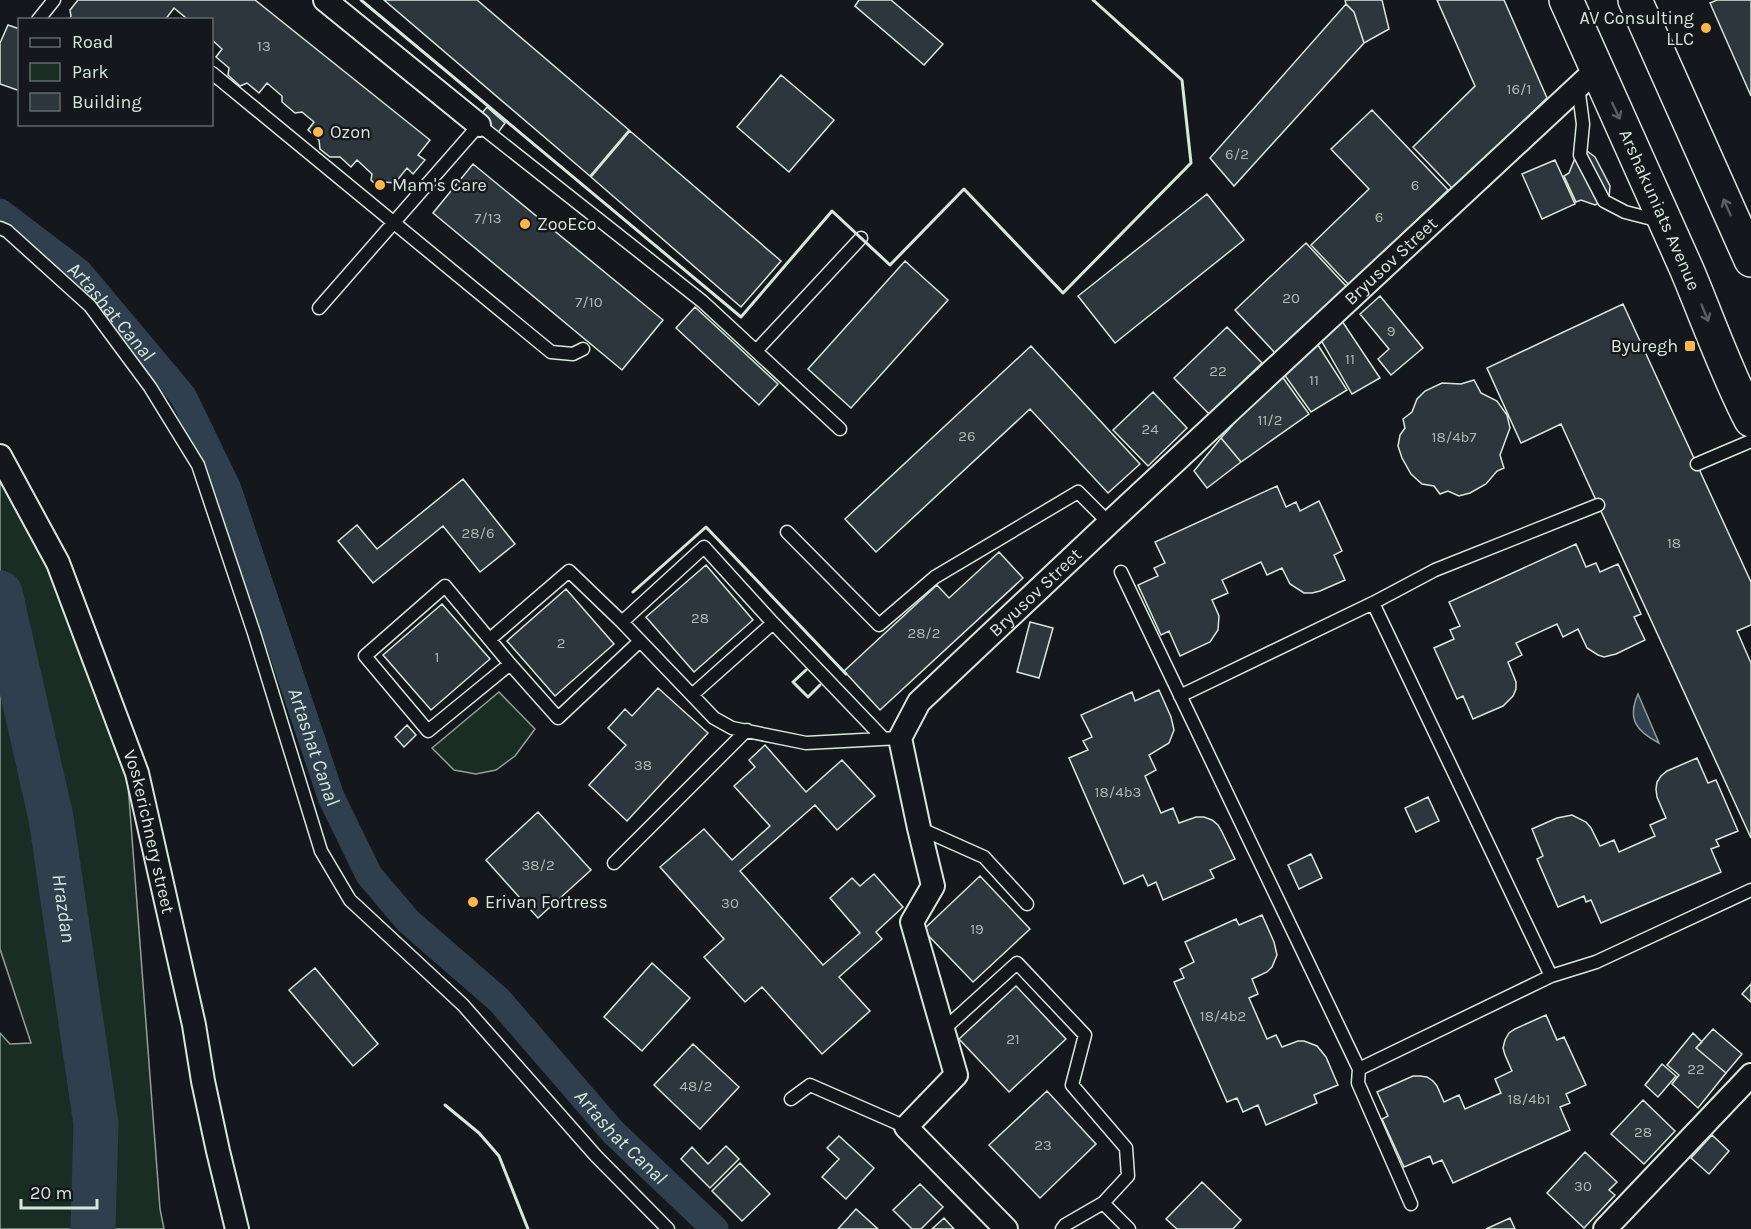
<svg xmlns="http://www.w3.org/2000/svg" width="1751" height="1229" font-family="Karla,sans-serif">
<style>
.green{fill:#1a2d24;stroke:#939e99;stroke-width:1.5}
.water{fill:#2f3f4d;stroke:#939e99;stroke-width:1.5}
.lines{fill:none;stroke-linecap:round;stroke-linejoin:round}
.canal{stroke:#2f3f4d;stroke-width:27}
.river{stroke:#2f3f4d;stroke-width:45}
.building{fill:#2c363c;stroke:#d8e6dc;stroke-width:1.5}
.service-casing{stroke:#d8e6dc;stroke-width:15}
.minor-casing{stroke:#d8e6dc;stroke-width:26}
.primary-casing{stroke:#d8e6dc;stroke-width:36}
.service{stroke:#14181c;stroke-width:12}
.minor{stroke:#14181c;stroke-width:22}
.primary{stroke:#14181c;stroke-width:33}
.wall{stroke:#d8e6dc;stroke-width:3}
.oneway{stroke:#59605f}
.poi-dot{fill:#ffb74d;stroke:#14181c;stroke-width:2}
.labels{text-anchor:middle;stroke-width:4.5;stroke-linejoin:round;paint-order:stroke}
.number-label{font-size:15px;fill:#adbab4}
.poi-label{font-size:18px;fill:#d8e6dc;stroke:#14181c;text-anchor:start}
.street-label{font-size:18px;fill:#d8e6dc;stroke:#14181c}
.water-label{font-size:20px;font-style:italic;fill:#d8e6dc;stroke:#14181c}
</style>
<rect width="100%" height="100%" fill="#14181c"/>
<!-- green -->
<path class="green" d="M0 482 49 563 127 771 160 1209 164 1229H0V1033L10 1044 31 1043 0 949Z
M499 692 535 729 515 756 496 770 476 774 454 770 432 748Z"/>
<!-- water -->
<path class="water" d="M1638 694 1659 743C1636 731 1627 719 1638 694Z"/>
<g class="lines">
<!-- canal -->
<path class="canal" id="s1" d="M0 212 79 272 183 396 228 489 331 797 369 875 408 921 499 1000 613 1132 715 1229"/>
<!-- river -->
<path class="river" id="s2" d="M0 593 51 818 96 1124 93 1229"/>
</g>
<!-- building -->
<path class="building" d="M78 0H255L430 140 418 155 425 160 413 174 407 168 395 183 384 182 379 188 371 180 372 174 357 160 351 167 340 157H330L320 149 319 140 308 130 314 122 302 112 295 113 282 102V96L267 83 259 93 247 83 240 86 228 75 229 68 216 57 222 49 212 40V20H185L186 18 174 8 165 20H69L71 16 70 10Z
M384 0H477L629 130 590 176Z
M859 0H891L943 44 924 65 855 6Z
M1345 0H1382L1389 29 1364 43 1354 12 1346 4Z
M1437 0H1504L1547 98 1453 189 1413 147 1475 86Z
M1717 0H1751V96L1710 3Z
M1346 4 1354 12 1364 43 1234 186 1210 158Z
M8 25 20 29V91L0 84V43Z
M781 75 834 120 789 172 737 127Z
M487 107 505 123 497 134 478 118Z
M1372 110 1448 190 1349 285 1311 245 1369 189 1331 149Z
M630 131 781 261 741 307 591 177Z
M1587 151 1595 157 1610 186 1609 198 1595 205 1581 200 1576 202 1564 176 1569 173 1575 158Z
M1555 160 1575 204 1542 219 1522 174Z
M473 164 663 320 622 370 433 213Z
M1207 194 1244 240 1115 343 1078 296Z
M1306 243 1347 287 1276 354 1235 310Z
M905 261 948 300 851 408 808 369Z
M1380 296 1423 348 1391 375 1378 359 1389 349 1360 314Z
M1623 304 1751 582V625L1737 631 1751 663V838L1561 424 1521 443 1487 368Z
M695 307 778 384 759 405 676 328Z
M1342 321 1380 378 1352 394 1321 340Z
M1227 327 1262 363 1209 414 1174 378Z
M1316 342 1347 390 1311 412 1281 370Z
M1031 346 1140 464 1108 493 1030 409 876 552 845 519Z
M1281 375 1309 414 1241 462 1221 438 1265 389Z
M1474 380 1481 393 1497 401 1507 415 1510 428 1500 455 1504 468 1497 471 1486 484 1470 493 1459 496 1448 491 1440 494 1434 486 1422 484 1411 474 1402 458 1398 446 1400 435 1405 428 1403 419 1412 412 1417 399 1425 391 1442 383 1461 384Z
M1153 392 1187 428 1148 466 1113 430Z
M1221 438 1241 462 1207 488 1194 471Z
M463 479 515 544 480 572 443 526 373 583 338 541 357 525 377 549Z
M1277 486 1286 507 1296 502 1300 511 1319 501 1342 551 1334 555 1345 580 1320 591 1312 593H1304L1290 584 1282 568 1267 575 1261 562 1222 580 1228 593 1212 600 1219 616 1218 630 1210 642 1180 656 1169 631 1161 635 1138 585 1158 576 1154 568 1165 563 1155 542Z
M1576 544 1586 567 1596 563 1600 572 1618 564 1641 614 1634 617 1645 640 1616 654 1604 657 1598 655 1587 648 1578 629 1563 637 1557 624 1516 643 1522 655 1508 662 1516 682V689L1513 696 1503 706 1473 719 1463 696 1457 699 1434 648 1454 639 1450 630 1460 626 1449 602Z
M999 552 1023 578 880 710 844 671 937 585 949 598Z
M706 565 753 620 694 672 646 617Z
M566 589 614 644 555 696 507 641Z
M442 604 490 659 431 710 383 655Z
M1030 622 1053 628 1039 678 1017 672Z
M658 688 708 733 627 821 589 785 626 745 608 728 625 709 632 716Z
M1159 690 1171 717 1174 730 1169 743 1149 755 1156 770 1145 776 1161 813 1173 808 1179 823 1196 817H1204L1212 820 1218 825 1222 832 1235 859 1210 870 1214 878 1163 900 1156 882 1148 886 1143 875 1124 884 1069 758 1088 750 1083 741 1092 737 1081 715 1132 692 1135 701Z
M407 725 416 735 404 747 395 737Z
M765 745 806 792 842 760 875 796 837 830 815 805 740 871 823 965 860 933 830 898 852 878 860 886 874 874 903 907 876 932 882 939 839 977 870 1011 822 1054 762 987 745 1002 704 957 724 939 660 867 704 829 732 860 770 826 734 786 755 767 749 760Z
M1697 758 1708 783 1716 780 1738 831 1716 840 1719 846 1711 849 1721 872 1601 923 1591 900 1586 902 1584 896 1558 907 1537 859 1543 856 1532 829 1557 818 1572 815 1586 822 1591 828 1600 846 1614 840 1619 852 1655 836 1650 825 1666 818 1657 797 1656 789 1657 782 1661 776 1667 771Z
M1428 797 1439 821 1416 832 1405 808Z
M538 812 591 870 538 918 486 860Z
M1311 854 1322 878 1299 889 1288 865Z
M980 876 1030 929 973 982 923 930Z
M1262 915 1274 942 1277 955 1272 967 1267 972 1252 979 1258 994 1249 998 1267 1039 1276 1035 1282 1047 1298 1041H1304L1317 1046 1326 1057 1338 1085 1314 1095 1317 1103 1266 1125 1258 1105 1243 1112 1237 1098 1227 1102 1174 982 1184 978 1180 969 1194 962 1185 942 1236 919 1239 925Z
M652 963 690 998 642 1051 604 1017Z
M315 968 378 1044 353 1066 289 990Z
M1751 984V1002L1742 994Z
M1016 986 1066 1039 1009 1092 959 1039Z
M1546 1015 1557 1040 1564 1037 1586 1085 1566 1094 1570 1103 1560 1107 1570 1130 1453 1183 1442 1160 1433 1164 1430 1156 1404 1167 1382 1119 1388 1116 1377 1092 1413 1076H1420L1427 1077 1433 1081 1437 1086 1444 1102 1459 1095 1465 1109 1501 1093 1495 1079 1512 1071 1505 1055 1503 1048 1505 1040 1509 1033 1515 1029Z
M1713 1029 1742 1054 1726 1073 1696 1048Z
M1693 1033 1702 1042 1696 1048 1726 1073 1698 1108 1672 1084 1679 1075 1667 1065Z
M693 1044 739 1087 700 1129 654 1085Z
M1662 1064 1676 1076 1658 1097 1645 1085Z
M1047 1091 1096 1144 1040 1198 989 1145Z
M1643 1100 1675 1131 1644 1164 1611 1134Z
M1712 1135 1729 1151 1709 1174 1691 1158Z
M839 1136 874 1168 846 1199 822 1177 839 1159 827 1148Z
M726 1146 739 1159 710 1188 681 1159 692 1147 708 1164Z
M1585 1152 1617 1182 1609 1190 1615 1195 1584 1228 1547 1193Z
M740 1163 770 1194 742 1221 712 1191Z
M1202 1182 1241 1220 1233 1229H1177L1166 1219Z
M920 1184 943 1207 921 1229H912L893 1210Z
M856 1209 878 1229H838Z
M944 1218 954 1229H932Z
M1510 1218 1515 1229H1486Z"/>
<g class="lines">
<!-- service casing -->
<g class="service-casing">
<path id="service" d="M38 20 54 0
M212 73 551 352 573 354 583 349
M1578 86 1583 124 1580 155 1604 201 1625 212 1660 221
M0 228 7 231 90 306 150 387 198 465 254 633 321 851 350 900 463 1005 596 1156 668 1229
M319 308 479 125 703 302 840 429
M756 351 861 238
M1697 464 1751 441
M787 532 879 625 935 577 1078 492 1109 523
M1121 572 1359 1069 1358 1083 1411 1204
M1373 603 1551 976
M490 639 569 571 622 622
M510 664 428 731 365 656 445 586 510 664 558 718 640 641
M692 695 773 623
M1180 696 1373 603 1435 570 1598 505
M883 738 773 623 704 547 622 622 714 718 732 728 806 743 900 738
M919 828 984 857 1027 904
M614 863 747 730
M943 1030 1017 963 1085 1035 1072 1085 1126 1148 1128 1176 1103 1203 1065 1225 1062 1229
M1359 1069 1551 976 1596 962 1751 890
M791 1099 810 1085 906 1127
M1103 1203 1129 1229"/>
</g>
<!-- minor casing -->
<g class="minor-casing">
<g id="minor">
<path d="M325 0 479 125"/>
<path id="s3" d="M0 456 58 563 137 773 194 1025 203 1081 218 1151 237 1229"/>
<path id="s4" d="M1006 1229 906 1127 956 1075 912 922 933 886 919 828 900 738 919 702 1109 523 1597 69"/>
<path d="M1605 1229 1751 1075"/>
</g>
</g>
<!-- primary casing -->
<g class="primary-casing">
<g id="primary">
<path id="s5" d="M1566 0C1606 90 1647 180 1687 270 1708 320 1726 372 1751 420"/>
<path d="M1635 0 1751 260"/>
</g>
</g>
<!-- service -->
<use href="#service" class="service"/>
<!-- minor -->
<use href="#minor" class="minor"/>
<!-- primary -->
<use href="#primary" class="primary"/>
<!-- wall -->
<path class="wall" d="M361 0 741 317 832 211 890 265 964 189 1063 293 1191 163 1182 80 1093 0
M633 592 706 527 846 674
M806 670 793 682 808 697 820 685
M445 1105 479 1133 499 1156 528 1229"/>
</g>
<!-- one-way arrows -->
<defs><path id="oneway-shaft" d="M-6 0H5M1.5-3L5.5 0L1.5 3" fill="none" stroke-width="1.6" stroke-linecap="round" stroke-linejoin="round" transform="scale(1.5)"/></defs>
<g class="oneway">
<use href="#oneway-shaft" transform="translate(1616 111) rotate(65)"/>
<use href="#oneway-shaft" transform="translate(1727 207) rotate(-114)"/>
<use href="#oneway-shaft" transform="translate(1705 313) rotate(67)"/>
</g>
<!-- markers -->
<g class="poi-dot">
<circle cx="1706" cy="28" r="6"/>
<circle cx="318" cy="132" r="6"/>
<circle cx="380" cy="185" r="6"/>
<circle cx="525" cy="224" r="6"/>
<rect x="1684" y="340" width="12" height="12" rx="3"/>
<circle cx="473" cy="902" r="6"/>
</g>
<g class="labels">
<!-- number labels -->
<g class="number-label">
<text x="264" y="51">13</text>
<text x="1519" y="94">16/1</text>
<text x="1237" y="159">6/2</text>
<text x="1415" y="190">6</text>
<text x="1379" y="222">6</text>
<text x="488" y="223">7/13</text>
<text x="1291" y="303">20</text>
<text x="589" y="307">7/10</text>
<text x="1391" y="336">9</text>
<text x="1350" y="364">11</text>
<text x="1218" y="376">22</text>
<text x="1314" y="385">11</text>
<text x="1270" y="425">11/2</text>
<text x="1150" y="434">24</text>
<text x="967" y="441">26</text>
<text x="1454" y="442">18/4b7</text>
<text x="478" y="538">28/6</text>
<text x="1674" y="548">18</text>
<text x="700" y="623">28</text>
<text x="924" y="638">28/2</text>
<text x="561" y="648">2</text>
<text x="437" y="662">1</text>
<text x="643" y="770">38</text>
<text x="1118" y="797">18/4b3</text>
<text x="538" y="870">38/2</text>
<text x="730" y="908">30</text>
<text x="977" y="934">19</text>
<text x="1223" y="1021">18/4b2</text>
<text x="1013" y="1044">21</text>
<text x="1696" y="1074">22</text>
<text x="696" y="1091">48/2</text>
<text x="1529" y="1104">18/4b1</text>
<text x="1643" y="1137">28</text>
<text x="1043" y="1150">23</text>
<text x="1583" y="1191">30</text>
</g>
<!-- poi labels -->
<g class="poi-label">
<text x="1694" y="24" text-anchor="end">AV Consulting<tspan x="1694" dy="21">LLC</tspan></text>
<text x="330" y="138">Ozon</text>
<text x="392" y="191">Mam's Care</text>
<text x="537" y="230">ZooEco</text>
<text x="1678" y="352" text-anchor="end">Byuregh</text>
<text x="485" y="908">Erivan Fortress</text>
</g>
<!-- street labels -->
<g class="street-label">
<text dy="6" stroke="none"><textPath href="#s5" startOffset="230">Arshakuniats Avenue</textPath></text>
<text dy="6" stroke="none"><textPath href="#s4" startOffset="1254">Bryusov Street</textPath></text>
<text dy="6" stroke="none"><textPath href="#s4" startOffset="768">Bryusov Street</textPath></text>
<text dy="6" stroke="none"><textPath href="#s3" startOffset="406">Voskerichnery street</textPath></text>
</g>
<!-- water labels -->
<g class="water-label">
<text dy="7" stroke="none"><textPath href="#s1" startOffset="150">Artashat Canal</textPath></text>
<text dy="7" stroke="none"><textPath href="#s1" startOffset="636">Artashat Canal</textPath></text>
<text dy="7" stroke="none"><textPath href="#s2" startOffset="322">Hrazdan</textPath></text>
<text dy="7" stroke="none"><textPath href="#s1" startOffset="1140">Artashat Canal</textPath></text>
</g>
</g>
<!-- legend -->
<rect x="18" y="18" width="195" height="108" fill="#14181c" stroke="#626a69" stroke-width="1.5"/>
<rect x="30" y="38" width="30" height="9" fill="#14181c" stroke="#626a69" stroke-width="1.5"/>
<text x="72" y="48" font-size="18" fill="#d8e6dc">Road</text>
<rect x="30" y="63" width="30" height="18" fill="#1a2d24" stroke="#626a69" stroke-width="1.5"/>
<text x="72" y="78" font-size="18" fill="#d8e6dc">Park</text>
<rect x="30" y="93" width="30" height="18" fill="#2c363c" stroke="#626a69" stroke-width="1.5"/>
<text x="72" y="108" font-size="18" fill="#d8e6dc">Building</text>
<!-- scale -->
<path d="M21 1199v9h76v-9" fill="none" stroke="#d8e6dc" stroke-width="3"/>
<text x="30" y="1199" font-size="18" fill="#d8e6dc" stroke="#14181c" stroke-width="4.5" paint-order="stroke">20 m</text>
</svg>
